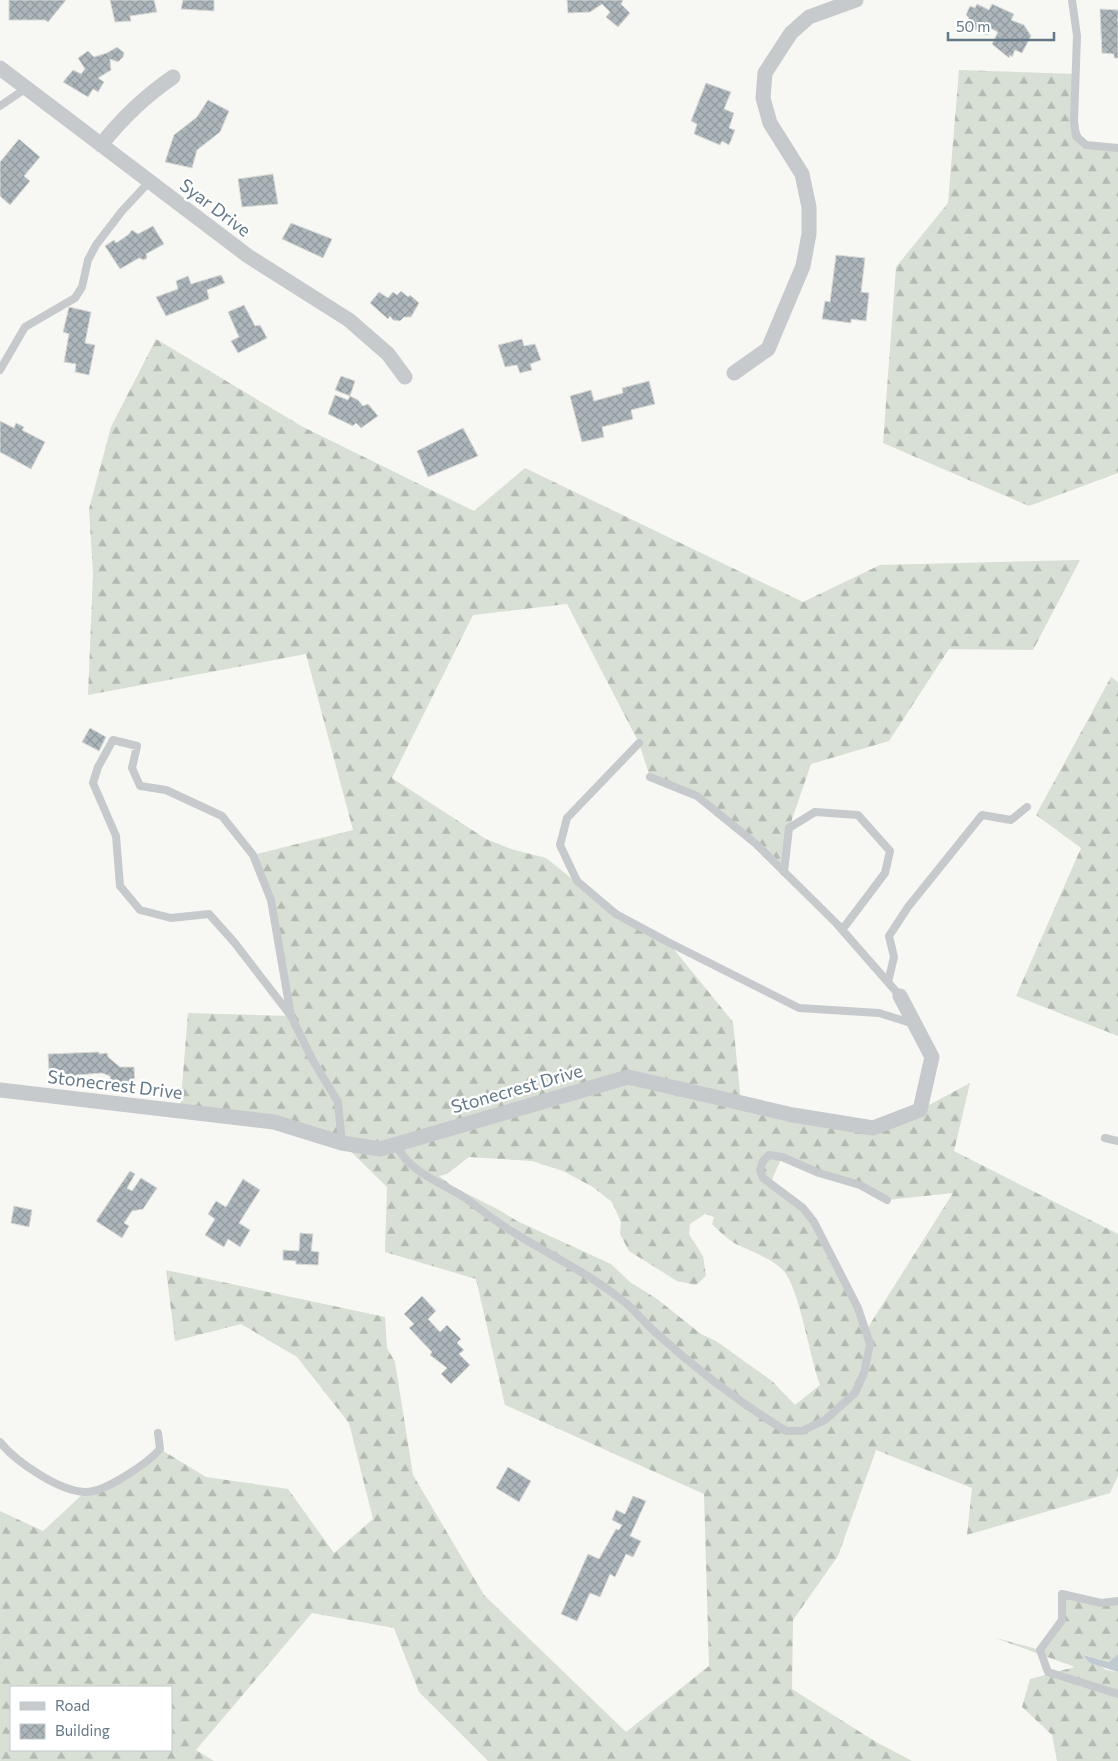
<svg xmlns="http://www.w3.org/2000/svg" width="1118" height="1761" font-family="Commissioner,sans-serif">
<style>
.forest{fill:url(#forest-firs);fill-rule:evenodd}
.water{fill:#bfcbd0}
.building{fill:url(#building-cross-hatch);stroke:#d9d9d6}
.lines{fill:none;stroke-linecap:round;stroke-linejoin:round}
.service{stroke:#c6cacd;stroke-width:8}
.minor{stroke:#c6cacd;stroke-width:15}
.labels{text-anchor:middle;stroke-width:5;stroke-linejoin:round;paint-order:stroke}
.street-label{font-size:18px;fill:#637887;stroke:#fff}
</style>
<defs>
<pattern id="forest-firs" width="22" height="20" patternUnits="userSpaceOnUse" patternTransform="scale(1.25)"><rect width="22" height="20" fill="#d8dfd4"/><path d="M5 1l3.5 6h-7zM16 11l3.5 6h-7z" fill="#b3bab2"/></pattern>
<pattern id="building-cross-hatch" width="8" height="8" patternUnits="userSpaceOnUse" patternTransform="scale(1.25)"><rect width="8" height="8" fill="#adb6bb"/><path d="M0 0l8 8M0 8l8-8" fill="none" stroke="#90999e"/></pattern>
</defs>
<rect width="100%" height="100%" fill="#f7f7f3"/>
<!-- forest -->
<path class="forest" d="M959 70 1077 74 1074 121 1086 145 1118 148V473L1029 506 883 443 896 267 948 203Z
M156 339 303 427 474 511 525 468 803 602 880 565 1080 560 1033 650 949 649 889 741 811 764 789 828 784 872 697 796 650 777 639 743 567 604 473 615 392 778 486 839 511 849 546 858 616 914 668 942 733 1022 741 1103 873 1128 920 1110 970 1083 954 1151 1118 1234V1476L1110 1493 967 1535 972 1488 876 1450 838 1556 793 1620 792 1689 876 1742 912 1761H488L419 1692 394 1628 312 1613 196 1750 214 1761H0V1511L43 1531 85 1492 114 1482 160 1449 206 1477 288 1489 334 1553 373 1519 349 1423 297 1357 241 1324 175 1341 166 1270 385 1317 387 1348 395 1362 413 1475 484 1595 626 1732 709 1666 704 1494 505 1405 476 1279 385 1252 387 1187 342 1143 180 1111 188 1013 291 1016 271 900 253 855 353 830 306 654 88 695 93 574 89 509 111 427ZM469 1157 532 1161 563 1171 593 1187 612 1202 621 1222 620 1234 629 1251 677 1281 696 1285 706 1276 703 1256 689 1234 690 1224 705 1214 714 1217 712 1224C719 1231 727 1239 736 1244 752 1252 769 1257 782 1269 799 1285 810 1359 820 1385L795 1405 772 1381 716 1341 701 1334 657 1299 630 1282 611 1264 517 1221 499 1210 452 1186 439 1176 447 1174ZM782 1157 860 1185 887 1200 953 1193 867 1329 803 1208 770 1184ZM11 1687H171V1750H11Z
M1111 677 1118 682V1036L1016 996 1081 848 1036 815Z
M1062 1594 1101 1603 1118 1601V1654L1110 1662 1084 1655 1106 1670 1118 1672V1761H1057L1052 1735 1022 1707 1030 1679 1075 1667 993 1637 1040 1650 1062 1620Z"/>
<!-- water -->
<path class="water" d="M1118 1654V1672L1090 1663 1083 1655 1109 1662Z"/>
<!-- building -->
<path class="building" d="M9 0H66L48 22 45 20H9Z
M110 0H154L157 12 130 16 131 21 115 22Z
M183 0H214V11L181 9Z
M567 0H623L621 4 630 13 618 27 606 17 610 12 602 4 590 12 568 13Z
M977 4 989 10 992 4 1014 14 1011 20 1024 25 1031 36 1022 53 1015 50 1012 57 1010 55 1009 58 992 44 998 32 990 28 987 35 966 25 969 18 966 15 970 6 975 8Z
M1100 9 1118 10V58H1114V54L1102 53Z
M117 47 124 53 123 57 118 62 110 59 111 70 98 78 104 82 98 92 93 89 88 97 63 82 73 70 81 74 85 69 78 58 88 51 94 57 107 53Z
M706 83 731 92 724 109 734 113 729 128 735 130 729 145 722 141 720 145 694 134 697 124 691 121Z
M208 100 229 111 220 132 197 150 192 168 165 162 174 135 197 117Z
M19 139 40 157 24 176 30 181 10 205 0 196V162Z
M273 174 278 204 242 207 238 179Z
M291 223 332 239 323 258 282 239Z
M153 226 164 244 146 254 147 258 144 260 139 258 120 269 105 246 114 240 116 243 128 235 132 230 138 234Z
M836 255 865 258 861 292 869 293 866 321 851 319V323L822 319 825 301 830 302Z
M221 275 225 283 207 290 209 299 166 316 156 297 178 289 176 281 188 276 191 284Z
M401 291 408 297 410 295 419 303 411 317H404L400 321 393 320 390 316 388 319 370 303 379 292 388 298 393 292 397 295Z
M244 305 255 326 260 325 267 338 238 353 231 341 239 337 228 312Z
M69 307 91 312 85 343 95 345 89 375 75 372 76 364 64 362 69 334 63 332Z
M522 339 524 346 535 344 541 360 530 364 532 370 520 373 517 365 505 367 498 345Z
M341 376 355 381 350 396 335 390Z
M649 381 655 404 631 410 633 419 602 427 604 437 582 442 570 396 591 390 594 401 623 393 622 388Z
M335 395 348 400 350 396 358 400 363 406 368 404 378 416 361 428 356 423 353 426 328 414Z
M0 421 14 428 16 423 24 427 22 430 45 442 31 469 0 452Z
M463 428 478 456 428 477 417 451Z
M90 728 106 737 99 751 82 742Z
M99 1052V1054L107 1053 108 1057 120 1067H134L135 1088 111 1089 110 1076 102 1073 76 1075V1079L54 1081V1071H49L48 1054Z
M130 1171 135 1174 127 1188 132 1191 141 1178 157 1188 143 1209 132 1211 124 1223 129 1226 122 1238 96 1221Z
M243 1179 260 1190 239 1223 250 1230 240 1247 228 1239 224 1247 205 1235 215 1219 208 1214 216 1201 226 1207Z
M14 1206 32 1210 29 1227 11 1223Z
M300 1233 313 1234 311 1251 319 1252 318 1265 296 1264V1261L283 1260V1250L299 1251Z
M422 1296 436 1311 428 1319 440 1332 447 1325 461 1339 457 1343 464 1350 459 1354 470 1365 451 1384 441 1374 447 1368 430 1355 432 1352 409 1328 414 1324 404 1314Z
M508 1467 531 1481 519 1502 496 1488Z
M633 1496 646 1501 630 1536 641 1541 633 1557 626 1554 615 1577 610 1574 600 1597 590 1593 577 1621 561 1614 588 1554 599 1559 616 1529 619 1530 622 1525 612 1520 616 1510 625 1514Z"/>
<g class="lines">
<!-- service -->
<path class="service" d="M1072 0 1077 36 1074 121 1076 136 1086 145 1118 148
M0 106 25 89
M0 370 25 327 75 298 82 287 88 260 96 245 122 211 149 182
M639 743 567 818 560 845 577 881 616 914 668 942 799 1008 879 1013 914 1024
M650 777 697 796 756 844 837 924 900 996
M784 872 789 828 815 812 858 815 890 851 885 873 842 930
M888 982 894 957 889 936 908 907 982 815 1011 820 1027 807
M291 1016 234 942 209 914 171 918 140 910 120 886 116 836 93 783 98 767 113 740 137 746 132 768 140 786 166 790 222 816 253 855 271 900 291 1016 312 1059 338 1102 342 1143
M1105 1138 1118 1141
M396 1144C411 1177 448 1183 475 1205 522 1244 580 1265 627 1304 637 1313 646 1324 656 1333 695 1368 742 1404 786 1431H802L825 1420 855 1393 864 1373 870 1344 858 1308 814 1222 803 1208 763 1178 760 1170 763 1161 769 1155 782 1157 819 1173 860 1185 887 1200
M0 1442C16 1462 59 1491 85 1492 104 1493 148 1463 160 1449L158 1433
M1118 1601 1101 1603 1062 1594V1620L1040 1650 1048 1672 1118 1694"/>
<!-- minor -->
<path class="minor" d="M0 68 248 256 349 320 388 354 405 377
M101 145C122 118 144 97 173 77
M734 373 768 349 803 266 809 234V207L802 174 770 123 763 98 765 73 791 33 809 17 856 0
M0 1090 274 1122 342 1143 380 1149 628 1077 793 1115 873 1128 920 1110 932 1057 900 996"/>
</g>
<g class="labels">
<!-- street labels -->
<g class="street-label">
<text transform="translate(215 208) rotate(37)" y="6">Syar Drive</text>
<text transform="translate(115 1085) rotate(7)" y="6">Stonecrest Drive</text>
<text transform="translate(517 1089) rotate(-16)" y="6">Stonecrest Drive</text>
</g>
</g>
<!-- legend -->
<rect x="10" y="1686" width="162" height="65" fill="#ffffff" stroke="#c1c9cf"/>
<rect x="20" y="1702" width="25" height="8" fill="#c6cacd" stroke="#c1c9cf"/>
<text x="55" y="1711" font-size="15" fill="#637887">Road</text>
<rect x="20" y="1724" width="25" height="15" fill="url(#building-cross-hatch)" stroke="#c1c9cf"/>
<text x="55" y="1736" font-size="15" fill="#637887">Building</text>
<!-- scale -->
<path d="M948 32v8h106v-8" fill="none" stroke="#637887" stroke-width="2.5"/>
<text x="956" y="32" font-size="15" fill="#637887" stroke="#ffffff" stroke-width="4" paint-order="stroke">50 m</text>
</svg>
